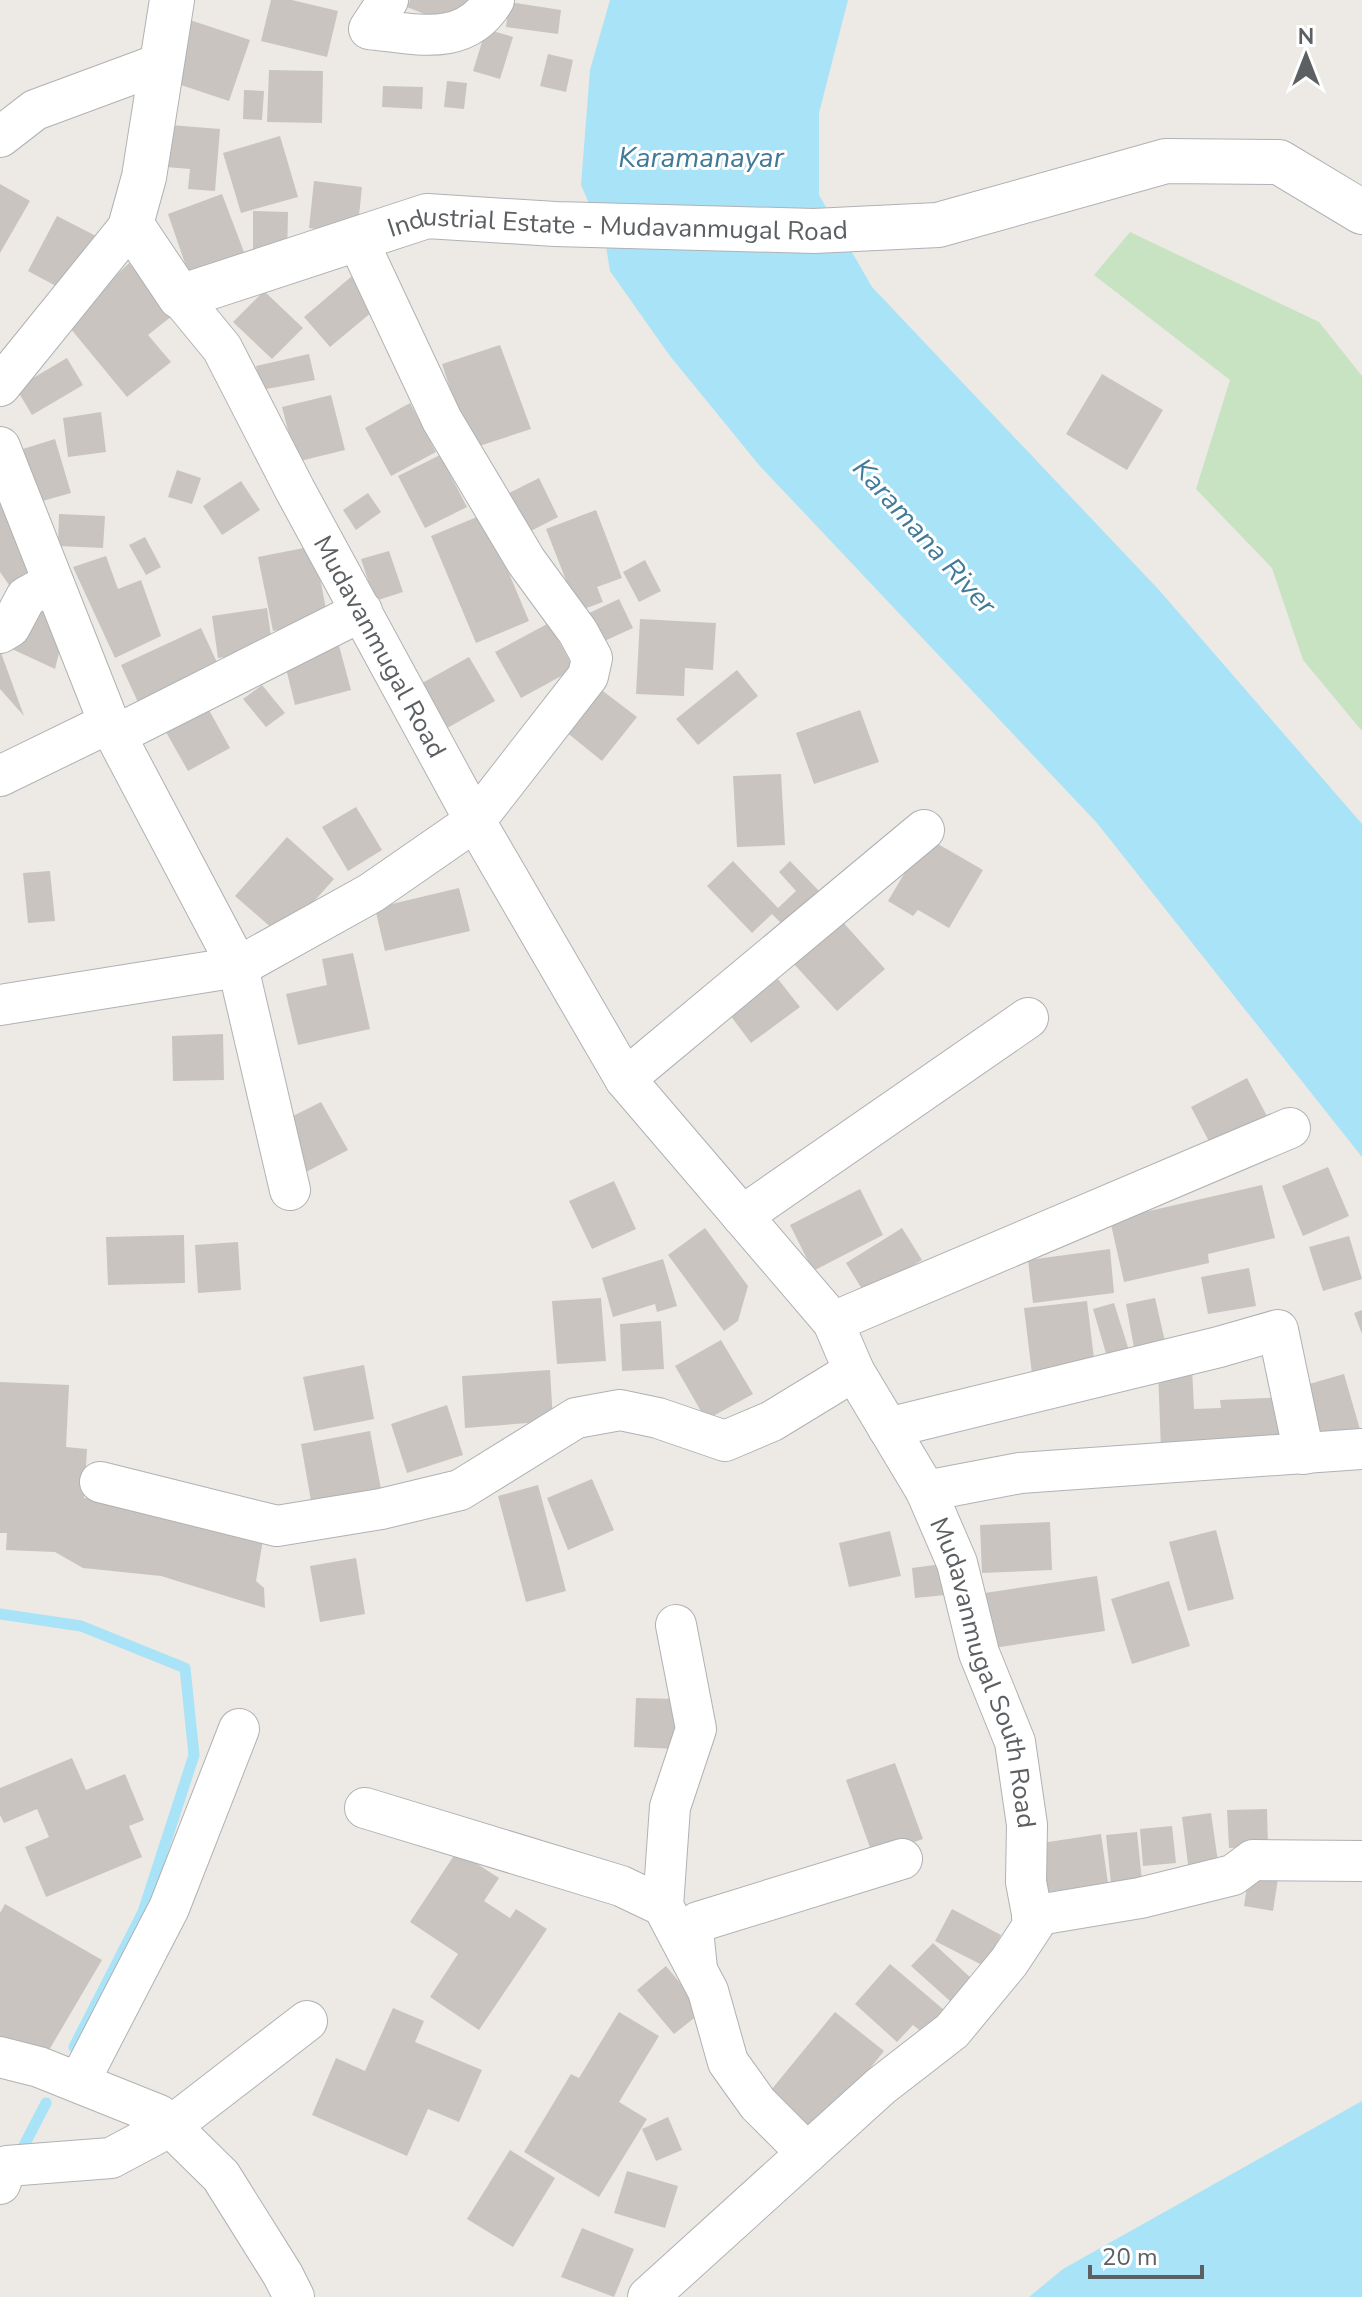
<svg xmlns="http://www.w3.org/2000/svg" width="1362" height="2297" font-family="'Nunito Sans',sans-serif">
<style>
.green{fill:#c7e3c2}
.water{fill:#a8e3f8}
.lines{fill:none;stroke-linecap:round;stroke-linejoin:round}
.stream{stroke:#a8e3f8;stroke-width:11}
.building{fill:#c9c4c0}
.minor-casing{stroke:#afb2b5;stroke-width:42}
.tertiary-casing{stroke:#afb2b5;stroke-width:46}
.minor{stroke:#fff;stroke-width:40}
.tertiary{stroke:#fff;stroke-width:44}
.labels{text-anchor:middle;stroke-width:6;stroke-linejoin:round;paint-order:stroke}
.street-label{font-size:26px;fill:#5c6063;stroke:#fff}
.water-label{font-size:28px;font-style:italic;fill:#417a98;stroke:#fff}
</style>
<rect width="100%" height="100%" fill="#ede9e4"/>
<!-- green -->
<path class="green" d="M1130 232 1319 322 1362 376V731L1303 660 1272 568 1196 489 1230 380 1094 275Z"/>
<!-- water -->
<path class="water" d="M610 0H848L819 113V195L872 287 1159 590 1362 824V1157L1097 823 759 465 670 356 610 271 605 240 581 185 590 70Z
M1362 2101V2297H1029L1063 2269Z"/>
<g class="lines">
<!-- stream -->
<path class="stream" d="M0 1614 81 1626 185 1668 194 1755 143 1912 74 2047
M19 2155 46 2103"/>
</g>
<!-- building -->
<path class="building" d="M271 0H292L338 11 327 57 261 41Z
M410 0H470L459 28 407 7Z
M509 2 561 10 558 34 506 27Z
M184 18 250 40 229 101 163 79Z
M486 29 513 37 500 79 473 71Z
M548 54 573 60 566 92 540 86Z
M269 70 323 71 322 123 267 122Z
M447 81 467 83 464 109 444 107Z
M383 86 423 87 422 109 382 107Z
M244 90 264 91 262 120 243 119Z
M158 124 220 129 215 191 188 189 190 169 155 166Z
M280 136 298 197 241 213 223 153Z
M314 181 362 187 357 234 309 228Z
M0 184 30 201 0 253Z
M222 194 244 252 188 272 168 214Z
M253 211 288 212 287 258H253Z
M57 216 100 238 71 294 28 271Z
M129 263 172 316 148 335 171 362 127 397 66 323Z
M352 276 378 307 330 347 304 317Z
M264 291 303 328 272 359 233 322Z
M500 345 531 429 470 449 442 364Z
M309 354 315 380 261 390 256 366Z
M67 358 83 385 32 415 16 388Z
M1102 374 1163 410 1127 470 1066 434Z
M331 395 345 450 296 462 282 407Z
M410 403 436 452 391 476 365 428Z
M101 412 106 452 68 457 63 418Z
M55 439 71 493 39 502 23 449Z
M440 455 467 507 425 528 398 476Z
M177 470 201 478 192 504 168 497Z
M539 478 558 517 523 535 503 496Z
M241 481 260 510 222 535 203 506Z
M368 493 381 512 356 530 343 510Z
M0 501 37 566 9 585 0 572Z
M596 510 622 578 597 587 603 602 578 611 546 529Z
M59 514 105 516 103 548 58 546Z
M484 514 529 621 476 643 431 536Z
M145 537 161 567 146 575 129 545Z
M314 546 328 620 273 631 258 557Z
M389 551 403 592 375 601 361 559Z
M106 556 118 589 141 580 161 636 115 658 73 567Z
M645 560 661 591 639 602 623 572Z
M619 599 633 628 600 643 587 614Z
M34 601 65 629 55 669 12 649Z
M267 608 273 650 218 658 212 616Z
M640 619 716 623 713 670 685 668 684 696 636 694Z
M549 623 574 669 521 698 495 652Z
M201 628 221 671 141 709 121 665Z
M338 642 351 690 295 705 283 656Z
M0 650 24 716 0 689Z
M469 657 495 701 442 731 417 686Z
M737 670 758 696 698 745 676 719Z
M262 685 285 713 266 727 243 699Z
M595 685 637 717 602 761 560 727Z
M204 701 230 748 188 771 162 725Z
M860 710 879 762 814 784 796 733Z
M781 774 785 845 737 847 733 776Z
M356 807 382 850 348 871 322 827Z
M287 837 334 879 282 937 235 896Z
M926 837 983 870 949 928 918 910 913 916 888 901Z
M733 861 778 908 796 891 779 872 790 861 822 894 786 928 772 914 752 933 707 886Z
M50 871 55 921 28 923 23 873Z
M459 888 470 931 385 951 375 908Z
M841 920 885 969 837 1011 793 963Z
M353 953 370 1029 298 1045 286 994 327 985 322 959Z
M778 979 800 1007 751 1043 730 1015Z
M223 1034 224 1080 173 1081 172 1036Z
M1247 1078 1270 1122 1214 1151 1191 1107Z
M321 1102 348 1150 306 1172 285 1120Z
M1328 1167 1349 1216 1303 1236 1282 1186Z
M614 1181 636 1229 592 1249 569 1201Z
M1262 1185 1275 1238 1208 1254 1209 1263 1124 1282 1110 1220Z
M860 1189 883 1235 813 1271 790 1225Z
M705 1228 748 1286 738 1321 724 1331 668 1255Z
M902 1228 922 1260 865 1294 846 1263Z
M184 1235 185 1283 108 1285 106 1237Z
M1349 1236 1362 1279 1323 1291 1309 1247Z
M238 1242 241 1290 198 1293 195 1245Z
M1110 1249 1114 1293 1033 1303 1028 1260Z
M663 1259 677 1306 657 1312 655 1304 613 1317 602 1278Z
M1249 1268 1256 1306 1208 1314 1201 1277Z
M601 1298 606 1361 557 1364 552 1301Z
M1155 1298 1166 1346 1135 1353 1126 1304Z
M1087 1301 1095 1367 1032 1374 1024 1308Z
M1114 1303 1132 1360 1110 1367 1093 1309Z
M1362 1310V1334L1354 1313Z
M661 1321 664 1369 622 1371 620 1324Z
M721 1340 753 1394 706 1420 675 1366Z
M364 1365 374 1419 314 1431 303 1377Z
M1192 1368 1194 1409 1221 1408 1220 1400 1290 1397 1291 1445 1161 1450 1158 1370Z
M550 1370 553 1421 465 1428 462 1376Z
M1344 1374 1361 1433 1315 1446 1299 1387Z
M0 1382 69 1385 66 1447 87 1449 84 1498 129 1504 160 1518 200 1524 263 1540 256 1581 264 1588 265 1608 161 1576 83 1568 55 1552 6 1550 7 1533H0Z
M447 1405 463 1455 407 1473 391 1424Z
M370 1431 381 1489 311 1501 301 1444Z
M592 1479 614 1530 568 1550 547 1498Z
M538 1485 566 1591 526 1602 498 1496Z
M1050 1522 1052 1570 982 1573 980 1525Z
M1216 1530 1234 1599 1188 1611 1169 1542Z
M890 1531 901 1576 849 1587 839 1543Z
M356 1558 365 1614 320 1622 310 1566Z
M942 1564 945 1595 915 1598 912 1568Z
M1097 1576 1105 1631 987 1649 978 1594Z
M1169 1581 1190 1646 1132 1664 1111 1599Z
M636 1698 677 1699 675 1749 634 1747Z
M72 1758 86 1790 125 1774 144 1820 129 1826 142 1857 46 1897 25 1847 49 1837 37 1809 4 1823 0 1815V1788Z
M895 1763 923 1839 873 1856 846 1780Z
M1267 1809 1268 1847 1229 1848 1227 1810Z
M1211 1813 1220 1876 1190 1880 1182 1817Z
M1172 1826 1176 1863 1143 1866 1140 1829Z
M1137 1832 1142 1881 1111 1884 1106 1835Z
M1101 1834 1108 1883 1042 1893 1035 1844Z
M457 1851 499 1878 484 1901 510 1918 516 1909 547 1929 479 2030 430 1997 458 1954 410 1922Z
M1250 1867 1279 1872 1273 1911 1244 1906Z
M5 1904 102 1960 42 2062 0 2038V1913Z
M952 1909 1001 1935 984 1966 935 1941Z
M933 1943 971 1978 950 2001 911 1966Z
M890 1964 944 2010 923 2033 913 2025 897 2042 855 2004Z
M666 1966 703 2011 674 2034 637 1990Z
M393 2008 424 2021 415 2042 482 2070 459 2122 428 2109 407 2156 312 2115 336 2058 365 2071Z
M619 2012 659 2036 619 2102 647 2119 599 2197 524 2152 571 2074 579 2078Z
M835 2012 884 2051 817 2134 767 2095Z
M668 2117 682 2150 656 2161 642 2129Z
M510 2150 555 2178 513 2247 467 2219Z
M627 2171 678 2186 665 2228 614 2213Z
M582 2228 634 2249 614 2297 561 2277Z"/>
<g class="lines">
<!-- minor casing -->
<g class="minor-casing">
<g id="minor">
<path d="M388 0 369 29C417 34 465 48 494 0"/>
<path d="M0 137 35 110 162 63"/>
<path id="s1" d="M180 297 222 348 295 490 475 821 625 1079 833 1322 854 1371 926 1491 957 1563 979 1653 1015 1742 1027 1825 1026 1882 1034 1924 1009 1962 952 2031 881 2086 648 2297"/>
<path d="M0 386 131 224"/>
<path d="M0 447 109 723 238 967 290 1190"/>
<path d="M0 633 10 627 26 597 53 582"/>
<path d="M116 735 362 611"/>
<path d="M0 776 109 723"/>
<path d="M0 1005 238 967 371 893 475 821 588 676 592 658 578 632 526 561 442 420 357 239"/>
<path d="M625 1079 924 830"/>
<path d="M742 1216 1028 1018"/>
<path d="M833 1322 1290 1128"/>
<path d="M888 1428 1219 1347 1278 1330 1304 1454"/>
<path d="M100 1482 277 1526 381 1509 460 1490 576 1418 620 1410 658 1418 725 1441 772 1421 854 1371"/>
<path d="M926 1491 1020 1473 1362 1449"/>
<path d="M365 1808 621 1886 663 1906 708 1991 728 2062 758 2104 807 2153"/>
<path d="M663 1906 670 1807 696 1729 676 1625"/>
<path d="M1032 1916 1140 1898 1233 1875 1253 1860 1362 1861"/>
<path d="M697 1969 693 1930 698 1922 902 1859"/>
<path d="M0 2057 39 2067 159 2115 221 2176 283 2275 294 2297"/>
<path d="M79 2082 169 1908 239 1729"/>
<path d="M0 2184 7 2166 111 2158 171 2126 307 2021"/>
</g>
</g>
<!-- tertiary casing -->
<g class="tertiary-casing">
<g id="tertiary">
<path id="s2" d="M172 0 144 177 131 224 180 297 427 216 555 224 814 231 938 225 1166 161 1279 162 1362 212"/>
</g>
</g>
<!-- minor -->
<use href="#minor" class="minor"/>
<!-- tertiary -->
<use href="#tertiary" class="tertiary"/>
</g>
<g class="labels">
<!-- street labels -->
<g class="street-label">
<text dy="9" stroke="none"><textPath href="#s2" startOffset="766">Industrial Estate - Mudavanmugal Road</textPath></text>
<text dy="9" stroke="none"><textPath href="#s1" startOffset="404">Mudavanmugal Road</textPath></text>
<text dy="9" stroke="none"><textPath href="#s1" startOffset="1606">Mudavanmugal South Road</textPath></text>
</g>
<!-- water labels -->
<g class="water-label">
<text x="701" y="167">Karamanayar</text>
<text transform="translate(925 536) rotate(48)" y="10">Karamana River</text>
</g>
</g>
<!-- north arrow -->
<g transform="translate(1306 56)" stroke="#ffffff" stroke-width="6" paint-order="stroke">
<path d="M0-6L14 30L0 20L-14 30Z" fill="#5c6063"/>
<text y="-12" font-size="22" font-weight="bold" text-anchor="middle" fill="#5c6063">N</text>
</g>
<!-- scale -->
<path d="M1090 2265v12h112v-12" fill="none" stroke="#5c6063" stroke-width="4"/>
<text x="1102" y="2265" font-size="24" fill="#5c6063" stroke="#ffffff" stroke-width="6" paint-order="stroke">20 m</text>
</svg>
